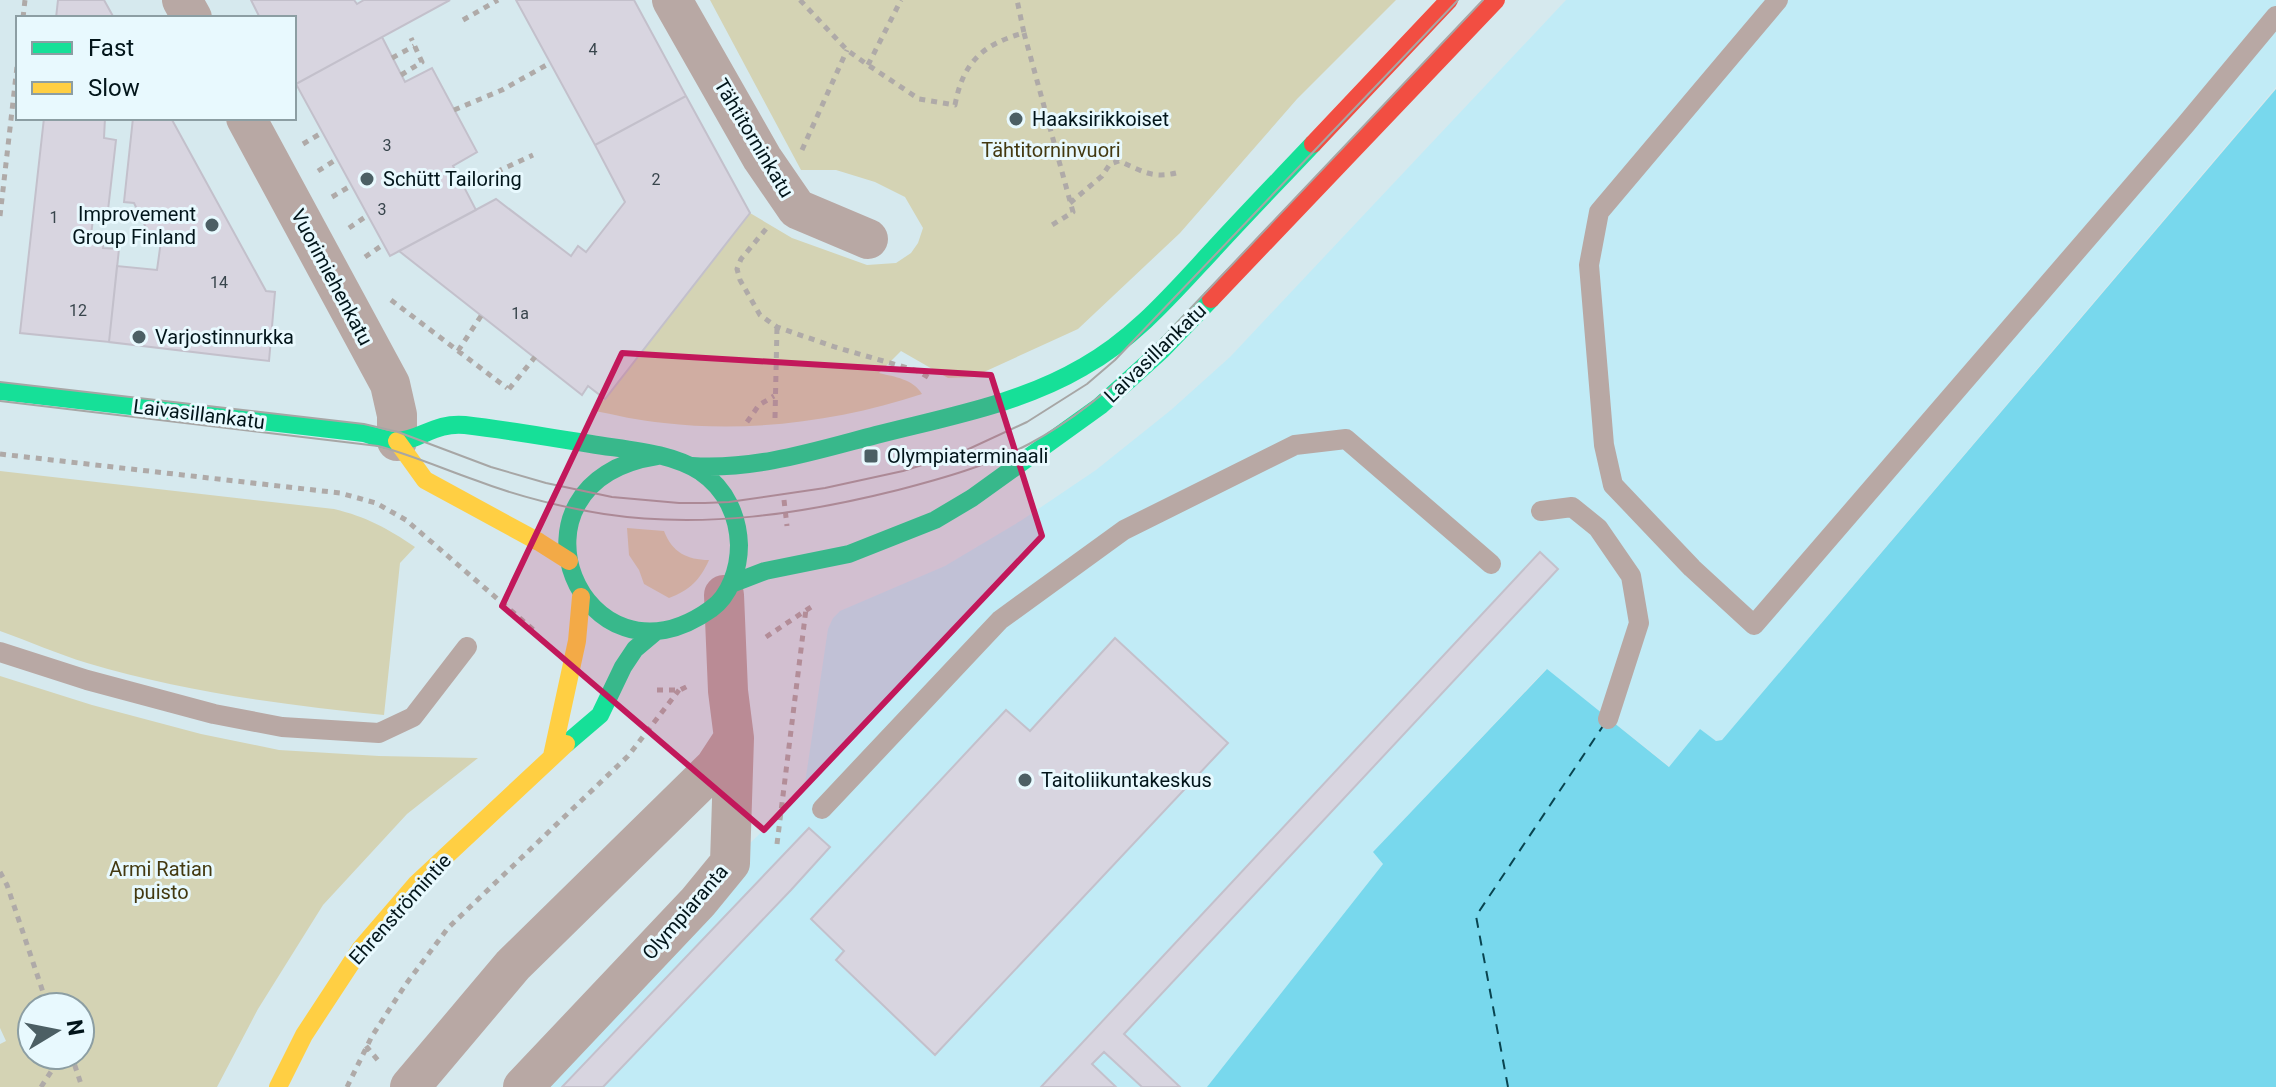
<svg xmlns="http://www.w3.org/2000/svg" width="2276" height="1087" font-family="Roboto,sans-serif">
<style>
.built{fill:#c1ebf6}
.green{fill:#d4d3b4;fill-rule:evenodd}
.water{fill:#78d8ed}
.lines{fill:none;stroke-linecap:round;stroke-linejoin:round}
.ferry{stroke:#094450;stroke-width:2;stroke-dasharray:10 8;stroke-linecap:butt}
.building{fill:#d8d5e0;stroke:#c3c0cb;stroke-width:2}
.path{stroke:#afaaa8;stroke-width:5;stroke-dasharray:6 6;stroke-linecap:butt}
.lane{stroke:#b8a8a4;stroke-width:20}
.street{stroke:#b8a8a4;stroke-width:40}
.fast{stroke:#16e098;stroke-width:18}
.slow{stroke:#ffcf43;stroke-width:18}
.jam{stroke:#f24e42;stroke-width:18}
.tram{stroke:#a7a6a5;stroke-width:2}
.marked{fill:#c2185b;fill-opacity:0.2;stroke:#c2185b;stroke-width:6;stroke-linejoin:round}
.poi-dot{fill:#4c5f64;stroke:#e8f9fe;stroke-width:3}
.labels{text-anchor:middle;stroke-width:6;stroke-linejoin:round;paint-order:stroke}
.number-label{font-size:16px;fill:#38454c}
.poi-label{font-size:20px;fill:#02151a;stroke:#e8f9fe;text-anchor:start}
.street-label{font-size:20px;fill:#02151a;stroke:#e8f9fe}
.park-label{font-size:20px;fill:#433910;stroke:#e8f9fe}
</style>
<rect width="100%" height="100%" fill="#d6e9ee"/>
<!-- built -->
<path class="built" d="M1566 0H2276V87L1722 740 1716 741 1700 730 1670 767 1546 669 1373 852 1383 864 1207 1087H521L730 863 804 790 828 629 833 618 840 611 945 566 1022 520 1096 470 1171 410 1230 357Z"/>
<!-- green -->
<path class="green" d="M710 0H1396L1297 99 1180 233 1078 329 973 377 948 378 901 351 879 373C895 377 913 379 922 394 840 421 750 433 664 423 640 421 615 415 591 410L605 399 750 213 792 238 867 265 896 263 911 253 918 243 923 228 905 197 875 182 836 170H801Z
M0 471 334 509C367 517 387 528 415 547L400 563 384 715C284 705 184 692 87 663 57 654 29 641 0 631Z
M627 528 664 531C672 552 687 560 709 560 700 580 690 590 669 598L644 584 639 570 629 555Z
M0 676 92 705 201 734 279 750 379 756 478 758 407 814 323 905 258 1009 217 1087H0V1044L6 1041 0 1028ZM80 1007V1055H32V1007Z"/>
<!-- water -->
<path class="water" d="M2276 89V1087H1207L1383 864 1373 852 1547 669 1669 767 1700 729 1716 741 1722 740Z"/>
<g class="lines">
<!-- ferry -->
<path class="ferry" d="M1508 1087 1476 916 1603 726"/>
</g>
<!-- building -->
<path class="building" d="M58 0H104L114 18H56Z
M251 0H354L357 4 364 0H450L296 84 294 81V18H260Z
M516 0H634L686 96 595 145Z
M382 37 405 82 432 68 477 152 453 166 476 210 390 256 296 84Z
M686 96 750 213 605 399 588 386 582 395 399 251 496 199 571 256 578 246 586 252 625 202 595 145Z
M44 118H105L104 138 116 140 107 219 93 218 91 236 104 238 103 248 119 249 109 342 20 333Z
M133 118H171L266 291 275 292 269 361 109 342 117 266 157 270 161 241 152 240 134 203 124 202Z
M1540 552 1558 569 1124 1034 1180 1087H1142L1104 1052 1092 1064 1116 1087H1041Z
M1115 638 1228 743 935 1055 836 960 844 951 811 919 1006 710 1030 731Z
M809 828 830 847 791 890 603 1087H562Z"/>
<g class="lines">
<!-- path -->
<path class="path" d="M800 0 847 50 868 65 919 99 955 105C963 62 983 44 1024 33L1017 0
M23 18 25 0
M463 20 498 0
M1024 33 1073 212 1052 225
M392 58 414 46
M868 65 901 0
M401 75 422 62 411 38
M454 110 502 90 550 63
M303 144 323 132
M802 150 847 50
M318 171 337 159
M464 187 533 155
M332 197 352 185
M1070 203 1102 176 1110 164 1119 161C1141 170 1151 179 1176 173
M0 216 18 58
M349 228 368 215
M766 229 741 259 737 269 740 280 760 315 777 327 835 347 918 371 931 379
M365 257 384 244
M391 300 507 388
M458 351 481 316
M509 389 535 357
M775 418 777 327
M747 422 759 405 774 396
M0 454 340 493 376 503 406 520 537 633
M784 500 787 526
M766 637 811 607
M657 690H680L690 685
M777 844 806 609
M0 872 7 885 48 1007
M366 1046 381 1064
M68 1055 74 1063 82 1087
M41 1087 62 1055
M347 1087 372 1036 406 984 448 928 628 756 679 690"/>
<!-- lane -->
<path class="lane" d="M1778 0 1599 212 1589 265 1604 445 1613 485 1692 568 1754 625 2186 124 2276 16
M1541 511 1572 507 1598 528 1631 576 1639 623 1608 719
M0 652 87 680 214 714 282 727 379 733 413 717 467 647
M822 809 1000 620 1124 530 1295 445 1346 439 1491 564"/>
<!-- street -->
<path class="street" d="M182 0 192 18
M672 0 762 158 797 209 868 239
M246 118 390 384 397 415V441
M410 1087 513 965 715 767 734 738
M523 1087 698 902 730 863 734 738 728 691 724 595"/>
<!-- fast -->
<path class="fast" d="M0 391 364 433C374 436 385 441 396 441 420 441 434 422 465 425 507 430 549 437 591 444 626 450 670 452 701 472 726 489 738 516 739 545 739 568 730 596 711 609 583 701 491 482 657 456
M692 466C756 470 815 451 876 435 946 417 1020 404 1083 367 1135 338 1173 293 1213 250 1246 214 1280 179 1313 144
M731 584 765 571 849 554 935 520 972 498 1100 406 1162 350 1211 299
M566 744 600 715 623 667 635 649 654 633"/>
<!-- slow -->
<path class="slow" d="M397 441 425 480 539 542 569 561
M552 756 577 641 581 597
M278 1087 304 1035 361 948 416 884 566 744"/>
<!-- jam -->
<path class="jam" d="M1313 144 1449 0
M1211 299 1496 0"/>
<!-- tram -->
<path class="tram" d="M0 382 364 424 398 432 491 467 546 483 612 497 679 503H705L729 502 825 488 903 471 960 453 1027 422 1087 384 1115 360 1458 0
M0 401 378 446C412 455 443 469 475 480 517 496 561 507 604 514 703 529 802 514 898 490 944 478 987 466 1029 444 1076 419 1116 385 1153 348L1483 0"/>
</g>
<!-- marked area -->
<path class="marked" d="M622 353 991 375 1042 536 764 830 502 606Z"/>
<!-- markers -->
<g class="poi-dot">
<circle cx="1016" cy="119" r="8"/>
<circle cx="367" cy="179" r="8"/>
<circle cx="212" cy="225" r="8"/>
<circle cx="139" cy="337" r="8"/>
<rect x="863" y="448" width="16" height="16" rx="4"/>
<circle cx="1025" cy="780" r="8"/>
</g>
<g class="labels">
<!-- number labels -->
<g class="number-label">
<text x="593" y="55">4</text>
<text x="387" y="151">3</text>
<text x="656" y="185">2</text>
<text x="382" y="215">3</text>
<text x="54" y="223">1</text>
<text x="219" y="288">14</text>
<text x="78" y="316">12</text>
<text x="520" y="319">1a</text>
</g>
<!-- poi labels -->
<g class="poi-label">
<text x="1032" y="126">Haaksirikkoiset</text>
<text x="383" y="186">Schütt Tailoring</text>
<text x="196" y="221" text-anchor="end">Improvement<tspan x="196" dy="23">Group Finland</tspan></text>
<text x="155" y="344">Varjostinnurkka</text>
<text x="887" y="463">Olympiaterminaali</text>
<text x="1041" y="787">Taitoliikuntakeskus</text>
</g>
<!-- street labels -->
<g class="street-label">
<text transform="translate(754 138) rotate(59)" y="7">Tähtitorninkatu</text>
<text transform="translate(332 277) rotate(62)" y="7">Vuorimiehenkatu</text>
<text transform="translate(1155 353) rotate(-44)" y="7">Laivasillankatu</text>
<text transform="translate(199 414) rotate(7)" y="7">Laivasillankatu</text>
<text transform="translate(400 909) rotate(-48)" y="7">Ehrenströmintie</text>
<text transform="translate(685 912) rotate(-49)" y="7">Olympiaranta</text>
</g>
<!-- park labels -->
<g class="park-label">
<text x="1051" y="157">Tähtitorninvuori</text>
<text x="161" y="876">Armi Ratian<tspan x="161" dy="23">puisto</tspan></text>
</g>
</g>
<!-- legend -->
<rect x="16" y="16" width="280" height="104" fill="#e8f9fe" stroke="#8c9ea3" stroke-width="2"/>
<rect x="32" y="42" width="40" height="12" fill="#16e098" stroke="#8c9ea3" stroke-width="2"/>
<text x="88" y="56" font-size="24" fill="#02151a">Fast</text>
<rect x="32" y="82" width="40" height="12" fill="#ffcf43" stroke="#8c9ea3" stroke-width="2"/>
<text x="88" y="96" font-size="24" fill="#02151a">Slow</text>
<!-- north arrow -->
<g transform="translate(56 1031) rotate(80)"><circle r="38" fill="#e8f9fe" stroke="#8c9ea3" stroke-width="2"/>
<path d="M0-6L14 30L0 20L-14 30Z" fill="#4c5f64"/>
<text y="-12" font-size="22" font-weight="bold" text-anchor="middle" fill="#02151a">N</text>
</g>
</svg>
